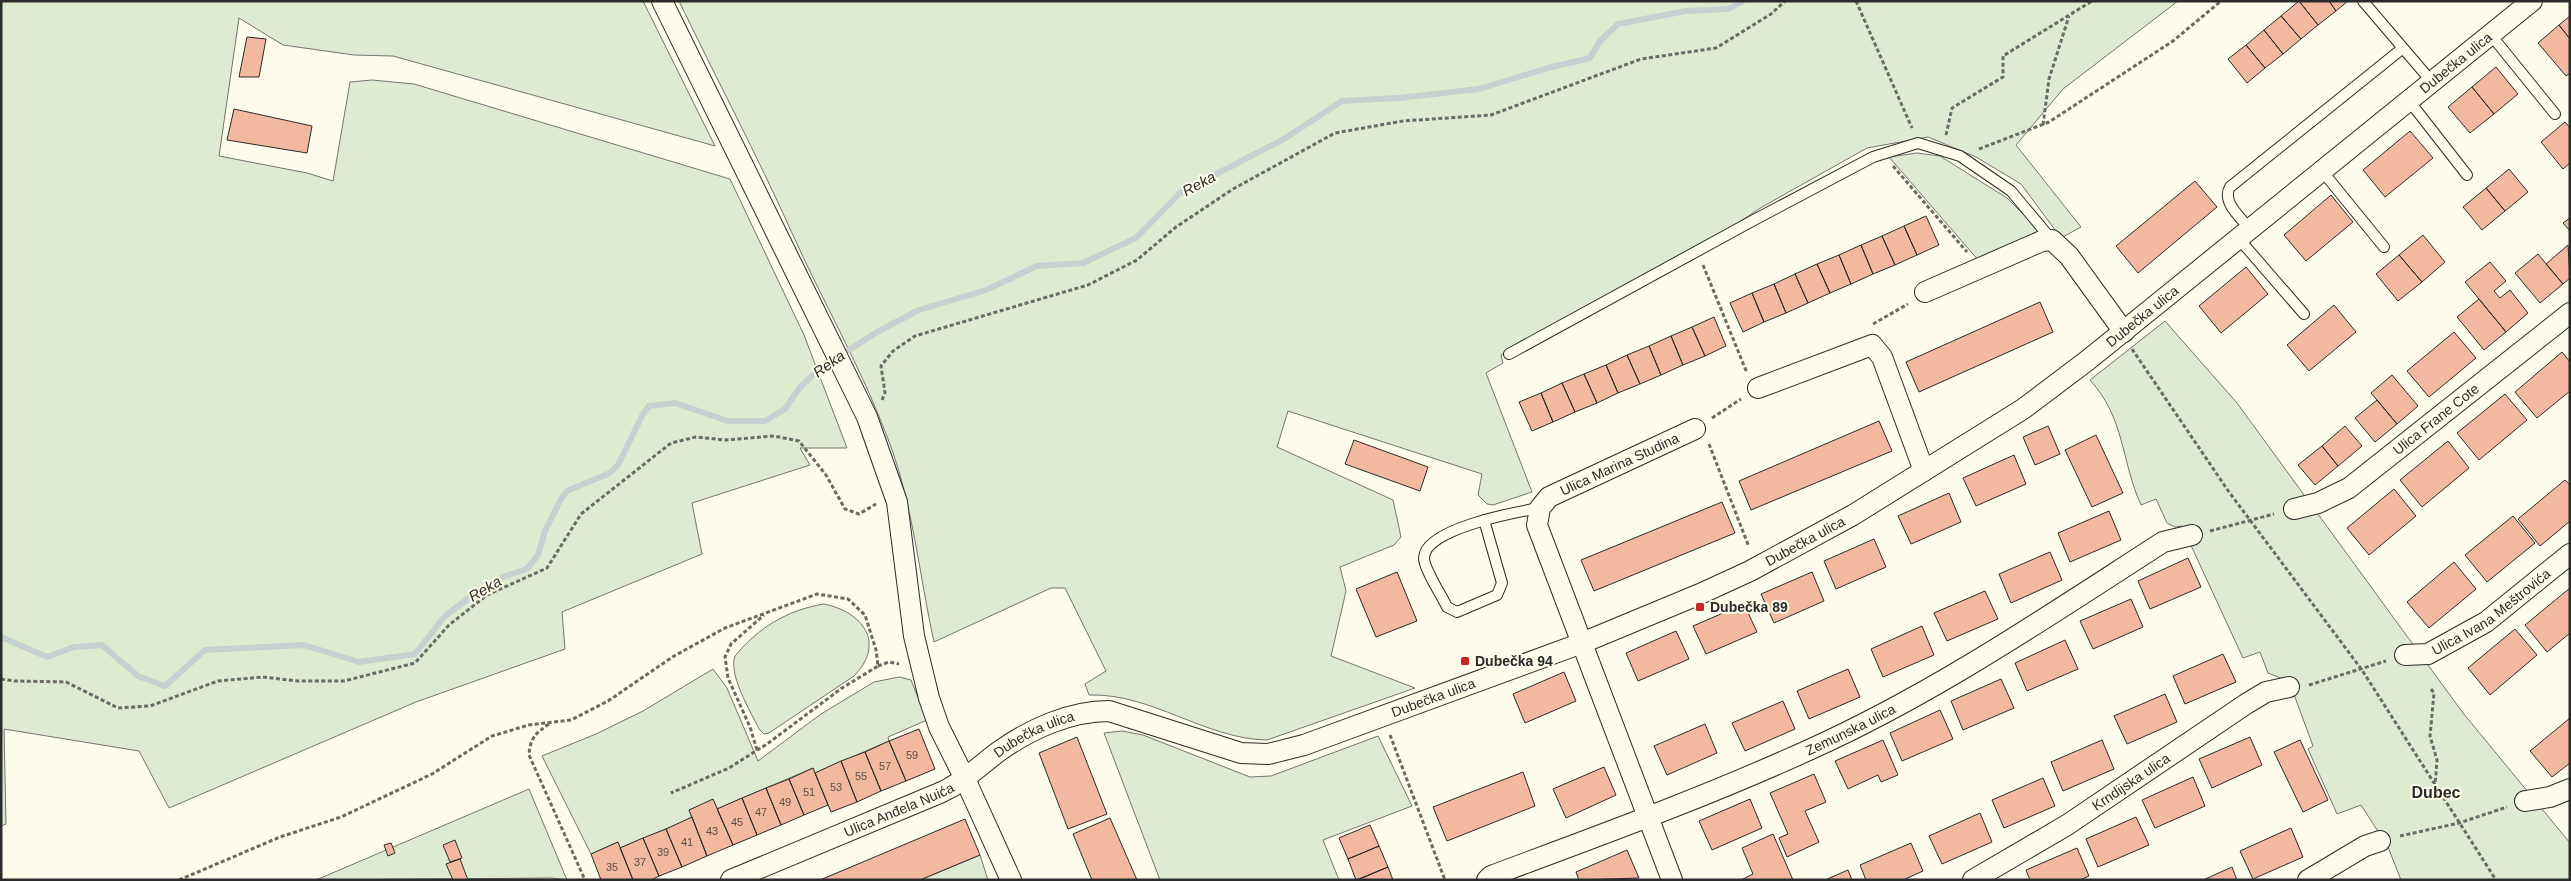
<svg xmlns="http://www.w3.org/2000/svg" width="2571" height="881" font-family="Helvetica,sans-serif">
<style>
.green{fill:#deebd1;stroke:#74746e}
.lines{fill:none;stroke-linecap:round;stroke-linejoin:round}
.stream{stroke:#c7d0d0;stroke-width:6}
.building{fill:#f2b8a0;stroke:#2b2b2b}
.service-casing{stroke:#2b2b2b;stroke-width:12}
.minor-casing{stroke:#2b2b2b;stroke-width:22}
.path{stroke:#6a6964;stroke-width:3;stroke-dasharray:4 2.5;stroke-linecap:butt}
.service{stroke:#fdfbea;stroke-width:10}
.minor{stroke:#fdfbea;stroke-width:20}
.poi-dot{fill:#c62828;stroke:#fdfbea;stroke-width:2}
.labels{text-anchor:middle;stroke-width:4;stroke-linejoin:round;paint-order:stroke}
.number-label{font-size:11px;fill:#5d4e48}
.street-label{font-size:14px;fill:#2b2b2b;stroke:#fdfbea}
.poi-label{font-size:14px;font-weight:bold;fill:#2b2b2b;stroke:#fdfbea;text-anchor:start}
.water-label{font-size:15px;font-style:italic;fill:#2b2b2b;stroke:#fdfbea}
.quarter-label{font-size:16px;font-weight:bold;fill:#2b2b2b;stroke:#fdfbea}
</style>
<rect width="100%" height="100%" fill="#fdfbea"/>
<!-- green -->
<path class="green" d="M1 1H643L715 146 393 56 354 55 283 45 239 18 219 156 307 173 333 181 350 82 372 80 414 84 730 179 804 335 847 448H800L810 465 692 503 702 554 562 612 565 649 416 702 169 808 139 751 4 729 6 824 1 826Z
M679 1H2178L2063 89 2016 145 2081 227 2061 238 2021 184 1976 157 1928 137 1867 148 1762 207 1724 232 1501 355 1503 363 1486 373 1532 492 1493 505 1487 504 1478 495 1482 474 1288 411 1277 447 1393 500 1401 537 1394 545 1340 567 1346 591 1331 656 1415 688 1267 740C1205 739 1152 693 1089 695L1085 684 1106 671 1065 588H1051L934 642C919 574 913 504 888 439 861 367 823 302 792 233 757 155 716 78 679 1Z
M1917 153 1940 156 2007 198 2042 233 1979 261 1889 157Z
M2165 321 2237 403 2463 713 2570 843V880H2401L2388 847 2361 805 2337 814 2308 749 2313 746 2288 678 2283 679 2268 673 2260 652 2243 658 2182 526 2175 527 2167 523 2156 499 2141 505C2121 461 2125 418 2090 380Z
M824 604C863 612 886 643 854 676L769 733 764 734 759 729C751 712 728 675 735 656 758 628 787 610 824 604Z
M713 669 727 688 758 761 821 714 874 682 899 677 911 680 927 720 888 737 889 741 815 773 813 768 717 809 713 800 689 810 692 818 620 848 618 842 591 854 542 756 596 734 643 711Z
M1122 731 1143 735 1250 777 1271 776 1378 736 1412 806 1323 840 1339 880H1160L1104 733Z
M529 789 567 880 552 878 316 880Z
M980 855 988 880H920Z"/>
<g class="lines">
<!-- stream -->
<path class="stream" d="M1 637 47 657 74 647 102 645 138 676 165 686 205 650 304 645 359 662 415 654 445 616 477 592 503 577 527 569 538 555 545 531 561 499 567 491 610 473 618 465 643 414 649 406 675 403 728 421H765L785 409 800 387 822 367 877 332 919 310 986 290 1037 266 1083 263 1136 238 1180 193 1284 139 1342 101 1399 98 1479 89 1548 68 1590 58 1600 41 1618 24 1686 11 1728 9 1743 1"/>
</g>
<!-- building -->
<path class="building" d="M2299 1H2329L2336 11 2318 25Z
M2299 1 2318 25 2301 39 2281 16Z
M2329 1H2348L2336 11Z
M2281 16 2301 39 2283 54 2264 30Z
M2570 16V39L2559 25Z
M2559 25 2570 39V73L2566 76 2538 43Z
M2264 30 2283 54 2265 68 2246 45Z
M247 37 266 39 259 77H239Z
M2246 45 2265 68 2247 83 2228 59Z
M2496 67 2518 94 2494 114 2472 87Z
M2472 87 2494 114 2470 133 2448 107Z
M234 109 312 126 307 153 227 140Z
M2565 122 2570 128V163L2563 169 2541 142Z
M2410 131 2433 158 2385 197 2363 170Z
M2509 169 2528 192 2505 211 2486 188Z
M2195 181 2217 207 2138 273 2116 246Z
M2486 188 2505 211 2482 230 2463 207Z
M2331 195 2353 222 2306 261 2284 235Z
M1926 216 1939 245 1917 255 1904 226Z
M2570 218V231L2563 223Z
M1904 226 1917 255 1895 265 1882 236Z
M2423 235 2445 262 2422 282 2399 255Z
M1882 236 1895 265 1873 274 1861 245Z
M1861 245 1873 274 1851 284 1839 255Z
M2568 245 2570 278 2563 284 2546 264Z
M2538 254 2563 284 2540 303 2515 273Z
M1839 255 1851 284 1830 293 1817 264Z
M2399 255 2422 282 2398 301 2376 274Z
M2490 262 2506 281 2494 291 2500 298 2510 290 2528 313 2506 332 2465 282Z
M1817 264 1830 293 1808 303 1795 274Z
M2246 267 2268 294 2221 333 2199 306Z
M1795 274 1808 303 1786 313 1774 284Z
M1774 284 1786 313 1764 322 1752 293Z
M1752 293 1764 322 1743 332 1730 303Z
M2479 299 2506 332 2484 350 2457 317Z
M2040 302 2053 332 1919 392 1906 362Z
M2334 305 2356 332 2309 371 2287 345Z
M1714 317 1726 346 1705 356 1692 327Z
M1692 327 1705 356 1683 365 1671 336Z
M2454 332 2476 358 2429 397 2407 371Z
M1671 336 1683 365 1661 375 1649 346Z
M1649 346 1661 375 1640 384 1627 355Z
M2562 352 2570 362V391L2537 418 2515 392Z
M1627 355 1640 384 1618 393 1606 365Z
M1606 365 1618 393 1597 403 1584 374Z
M1584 374 1597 403 1575 412 1562 383Z
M2392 375 2418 406 2397 424 2371 393Z
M1562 383 1575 412 1553 422 1541 393Z
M1541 393 1553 422 1532 431 1519 402Z
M2505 394 2527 420 2479 460 2457 433Z
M2377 400 2397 424 2375 442 2355 418Z
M1879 421 1892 451 1751 510 1739 481Z
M2048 426 2060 454 2035 465 2023 437Z
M2345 426 2362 446 2338 466 2322 446Z
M2096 435 2123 493 2092 507 2065 450Z
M1354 440 1428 467 1420 491 1345 464Z
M2448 441 2469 468 2422 507 2400 480Z
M2322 446 2338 466 2315 485 2298 465Z
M2014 455 2026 484 1976 506 1963 478Z
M2565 480 2570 485V521L2540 546 2518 519Z
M2394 489 2416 516 2369 555 2347 528Z
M1949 493 1961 522 1911 544 1898 516Z
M1722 502 1735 533 1594 591 1581 560Z
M2109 511 2121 540 2070 562 2058 533Z
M2513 516 2535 543 2487 582 2465 555Z
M1874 539 1886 567 1836 589 1824 561Z
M2050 552 2062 580 2011 603 1999 574Z
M2188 558 2201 587 2150 609 2138 581Z
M2454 562 2476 589 2429 628 2407 602Z
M1397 572 1417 621 1376 637 1356 589Z
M1812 572 1824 601 1774 623 1761 594Z
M2570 588V633L2547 652 2525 625Z
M1985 591 1998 619 1947 641 1934 613Z
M2131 599 2143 627 2093 649 2080 621Z
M1744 604 1757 632 1706 654 1693 626Z
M1922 626 1934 655 1883 677 1871 649Z
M2515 629 2537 655 2490 695 2468 668Z
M1676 631 1689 659 1638 681 1626 653Z
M2065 640 2078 669 2027 691 2015 663Z
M2223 654 2236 682 2185 704 2173 676Z
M1848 669 1860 697 1809 719 1797 691Z
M1564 672 1576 701 1525 723 1513 694Z
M2001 679 2014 708 1963 730 1951 701Z
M2165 694 2177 722 2127 744 2114 716Z
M1783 701 1795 729 1745 751 1732 723Z
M1940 710 1953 739 1902 761 1890 733Z
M2570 718V763L2552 777 2530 751Z
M1705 724 1717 753 1667 775 1654 746Z
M919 729 935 769 906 781 889 741Z
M1077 737 1107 814 1068 829 1039 753Z
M2250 737 2262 765 2212 788 2199 759Z
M1883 740 1898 775 1881 782 1878 775 1848 789 1835 761Z
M2102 740 2114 769 2063 791 2051 762Z
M2300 740 2328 800 2303 812 2274 752Z
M889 741 906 781 881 791 865 752Z
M865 752 881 791 857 802 841 761Z
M841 761 857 802 831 812 815 773Z
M1604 767 1616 795 1566 818 1553 789Z
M813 768 828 805 804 815 789 779Z
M1523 772 1535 806 1447 841 1433 807Z
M1814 774 1826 802 1805 811 1819 842 1787 857 1779 838 1788 834 1770 793Z
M2193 777 2205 806 2155 828 2142 800Z
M2043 778 2055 806 2004 828 1992 800Z
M789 779 804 815 781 825 766 788Z
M766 788 781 825 757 835 742 798Z
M742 798 757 835 733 845 717 809Z
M713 799 733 845 707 856 689 810Z
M1750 799 1762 828 1712 850 1699 821Z
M1980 813 1992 842 1942 864 1929 836Z
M692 817 707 856 682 867 666 829Z
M2136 817 2149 845 2098 867 2086 839Z
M1110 818 1137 880H1092L1073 834Z
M965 819 980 855 920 880H820Z
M1370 825 1379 846 1348 859 1339 838Z
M2291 828 2303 857 2253 879 2240 851Z
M666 829 682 867 659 876 643 838Z
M1773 834 1793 880H1741L1753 874 1742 848Z
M643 838 659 876 651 880H633L620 848Z
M455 840 462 858 450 862 443 845Z
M618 842 633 880H601L591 854Z
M391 843 395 853 388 856 384 845Z
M1911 843 1923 871 1903 880H1866L1860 865Z
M1379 846 1388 867 1356 880 1348 859Z
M2077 848 2089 876 2080 880H2030L2026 870Z
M1627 850 1639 878 1579 880 1576 872Z
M460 859 468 880H453L446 864Z
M1388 867 1393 880H1358Z
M2232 867 2237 880H2203Z
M1848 870 1852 880H1825Z"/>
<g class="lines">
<!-- service casing -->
<g class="service-casing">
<path id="service" d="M2363 1 2403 48
M2491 35 2555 114
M2410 102 2467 175
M2323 172 2384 247
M2251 230C2242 219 2221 202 2230 187L2403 48 2432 82
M2239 239 2304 314
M1509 354 1754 220 1873 157 1918 143 1960 156 2011 191 2052 240
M1484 520 1502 583 1497 595 1457 612 1447 607C1442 596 1424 569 1424 558 1424 529 1516 512 1540 508"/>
</g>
<!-- minor casing -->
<g class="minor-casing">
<g id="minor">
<path d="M662 1 867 417 897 502 914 636 929 698 939 727 965 779 1011 880"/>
<path d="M1925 292 2042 241 2052 240 2069 256 2124 332"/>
<path d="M1758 388 1872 345 1882 357 1924 471"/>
<path id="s1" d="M2294 509 2318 503 2349 488 2570 313"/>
<path id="s2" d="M2405 655 2428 654 2486 622 2570 554"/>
<path d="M2525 801 2550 797 2570 789"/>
<path id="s3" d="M731 880 942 792C964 782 979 766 998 752 1030 729 1070 711 1109 711L1241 753 1268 754 1304 745 1582 643 1700 594 1750 571 1853 515 2023 409 2088 360 2532 1"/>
<path id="s4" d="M1487 880 1491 876C1598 836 1706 797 1811 749 1935 693 2048 616 2163 542L2192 535"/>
<path id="s5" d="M1672 880 1537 525 1540 508 1549 497 1695 429"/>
<path id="s6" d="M1973 880 2067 825 2246 704 2266 692 2289 687"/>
<path d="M2308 880 2365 846 2380 841"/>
</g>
</g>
<!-- path -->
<path class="path" d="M1856 1 1912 128
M2043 125 2049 79 2069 16
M1946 135 1952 108 2003 77V56L2092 1
M1979 149 2049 122 2173 41 2221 1
M1893 166 1967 252
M1703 265 1747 373
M1873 324 1908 304
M2132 349 2229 492 2362 670 2496 880
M882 400 885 393 881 366 893 351 915 336 1088 285 1137 260 1176 227 1233 189 1335 133 1403 121 1491 115 1641 59 1716 48 1771 14 1785 1
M1712 418 1741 399
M1709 444 1749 547
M2210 531 2274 514
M878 666 889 662 899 664
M1 679 14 681 66 682 118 708 150 706 218 681 263 677 298 681H344L415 663 449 625 487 595 547 568 581 514 671 443 696 437 725 440 774 436 799 441 826 475 845 509 859 514 876 504
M2309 685 2386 661
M2431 689 2434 693 2430 736 2437 760 2435 786
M549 724C536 733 530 738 529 755L585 880
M1390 735 1445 880
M757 750 750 727 728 678 725 657 731 644 764 615
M2400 836 2459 823 2507 807
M179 880 280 837 341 817 432 774 492 736 529 725 571 720 608 701 674 656 725 628 817 594 848 599 865 615 876 650 878 666 842 688 767 744 729 768 671 793"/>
<!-- service -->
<use href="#service" class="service"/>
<!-- minor -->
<use href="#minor" class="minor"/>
</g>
<!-- markers -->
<g class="poi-dot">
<rect x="1695" y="602" width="10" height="10" rx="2.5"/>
<rect x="1460" y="656" width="10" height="10" rx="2.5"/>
</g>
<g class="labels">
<!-- number labels -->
<g class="number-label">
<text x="912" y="759">59</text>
<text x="885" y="770">57</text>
<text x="861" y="780">55</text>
<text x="836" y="791">53</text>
<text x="809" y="796">51</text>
<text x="785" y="806">49</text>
<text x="761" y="816">47</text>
<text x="737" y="826">45</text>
<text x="712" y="835">43</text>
<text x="687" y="846">41</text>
<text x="663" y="856">39</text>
<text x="640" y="866">37</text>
<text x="612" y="871">35</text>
</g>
<!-- street labels -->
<g class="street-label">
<text dy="5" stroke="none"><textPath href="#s3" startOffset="1971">Dubečka ulica</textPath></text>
<text dy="5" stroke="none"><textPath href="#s3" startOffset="1568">Dubečka ulica</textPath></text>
<text dy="5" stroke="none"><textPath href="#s1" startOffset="170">Ulica Frane Cote</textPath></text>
<text dy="5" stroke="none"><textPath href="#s5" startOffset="489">Ulica Marina Studina</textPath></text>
<text dy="5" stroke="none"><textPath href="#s3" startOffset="1162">Dubečka ulica</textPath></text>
<text dy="5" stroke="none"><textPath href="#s2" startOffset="99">Ulica Ivana Meštrovića</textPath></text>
<text dy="5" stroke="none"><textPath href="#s3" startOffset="758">Dubečka ulica</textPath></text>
<text dy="5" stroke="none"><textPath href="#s4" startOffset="394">Zemunska ulica</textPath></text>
<text dy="5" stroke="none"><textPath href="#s3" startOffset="338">Dubečka ulica</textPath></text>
<text dy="5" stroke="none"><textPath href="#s6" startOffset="186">Krndijska ulica</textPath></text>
<text dy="5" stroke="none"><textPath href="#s3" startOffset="182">Ulica Anđela Nuića</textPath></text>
</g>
<!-- poi labels -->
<g class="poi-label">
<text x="1710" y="612">Dubečka 89</text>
<text x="1475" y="666">Dubečka 94</text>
</g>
<!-- water labels -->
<g class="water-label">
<text transform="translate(1199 184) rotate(-29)" y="5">Reka</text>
<text transform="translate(829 364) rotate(-36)" y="5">Reka</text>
<text transform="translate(485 589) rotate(-31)" y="5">Reka</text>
</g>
<!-- quarter labels -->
<g class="quarter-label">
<text x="2436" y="798">Dubec</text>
</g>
</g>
<!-- border -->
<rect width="2571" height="881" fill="none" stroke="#2b2b2b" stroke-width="5"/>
</svg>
